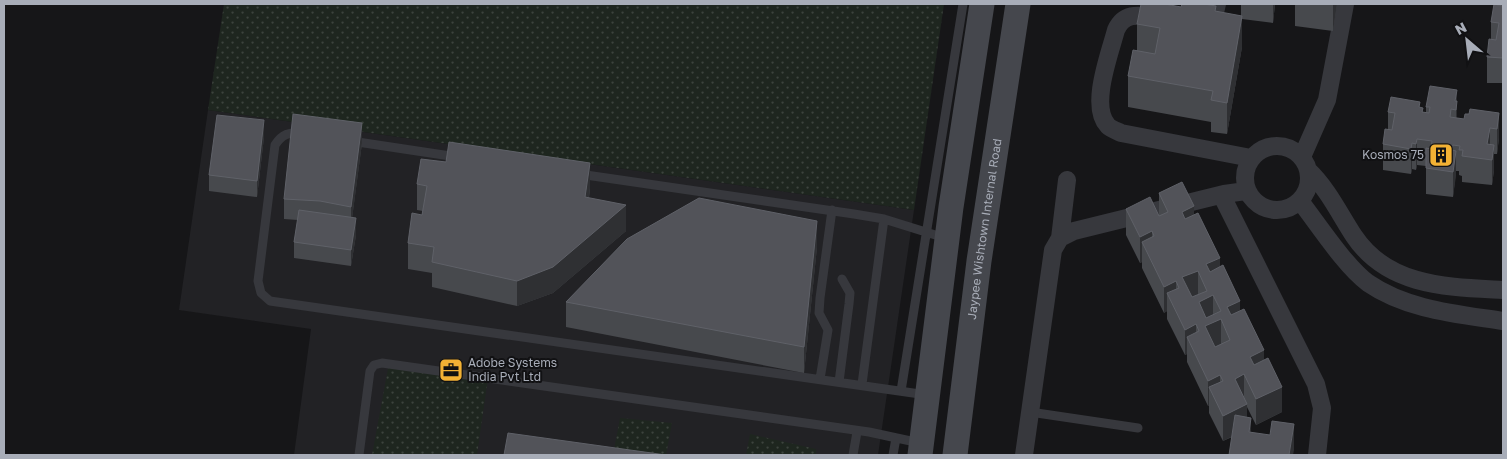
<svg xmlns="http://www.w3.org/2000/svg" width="1507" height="459" font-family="'Golos Text',sans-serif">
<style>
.built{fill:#222225}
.grass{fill:url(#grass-dots)}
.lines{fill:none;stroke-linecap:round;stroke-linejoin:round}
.lane{stroke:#37383d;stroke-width:9}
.street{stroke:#37383d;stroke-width:18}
.secondary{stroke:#45474d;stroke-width:25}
.wall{fill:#47494d}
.shaded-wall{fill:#2f3033}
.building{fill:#525359;stroke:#5f6168;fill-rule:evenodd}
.labels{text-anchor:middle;stroke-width:4;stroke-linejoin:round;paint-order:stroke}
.poi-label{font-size:12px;fill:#a8adb8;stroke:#111113;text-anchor:end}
.street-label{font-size:12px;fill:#a8adb8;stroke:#111113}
</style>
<defs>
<pattern id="grass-dots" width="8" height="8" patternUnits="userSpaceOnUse" patternTransform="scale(1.25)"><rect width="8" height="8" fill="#1e261f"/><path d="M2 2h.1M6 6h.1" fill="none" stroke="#3c433d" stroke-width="1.8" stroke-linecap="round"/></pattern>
</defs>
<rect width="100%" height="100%" fill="#161618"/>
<!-- built -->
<path class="built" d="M208 110 914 210 878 455H294L311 329 179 310Z"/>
<!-- grass -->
<path class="grass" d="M224 4H944L914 210 208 110Z
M389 363 488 378 477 455H372Z
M620 418 672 423 666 455H613Z
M750 434 816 449V455H746Z"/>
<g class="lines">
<!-- lane -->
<path class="lane" d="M302 133C289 132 282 134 275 145L258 281 261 293 270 301 927 395
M351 141 457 157
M579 174 854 214 884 219 945 238
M820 379 828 330 819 313 820 298 832 210
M839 382 849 304 850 293 842 279
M862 384 884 219
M901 391 963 4
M1030 412 1138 428
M359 455 370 371 374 365 382 363 869 432 920 443
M853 455 857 432
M893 455 896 438"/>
<!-- street -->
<path class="street" d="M1162 18C1142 16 1125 10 1116 30 1110 53 1089 107 1108 126 1111 129 1117 131 1121 133L1251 158
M1197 23C1210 25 1215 15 1217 4
M1245 178a32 32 0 1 1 64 0a32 32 0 1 1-64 0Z
M1302 157 1327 100 1345 4
M1308 170C1328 189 1339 213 1354 236 1388 287 1448 287 1503 290
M1246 191 1224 194 1223 198 1316 384 1322 408 1317 455
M1300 201C1318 224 1345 266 1368 283 1407 310 1458 314 1503 321
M1060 238 1067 180
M1024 455 1053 250 1060 238 1074 231 1224 194"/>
<!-- secondary -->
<g class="secondary">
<path d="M920 455 951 207 982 4"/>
<path id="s1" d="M955 455 979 261 1018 4"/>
</g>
</g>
<!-- wall -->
<path class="wall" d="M1241 4H1275L1273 23 1242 19V47L1227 134 1211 132V122L1128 107V76L1137 50V24L1181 7 1241 16Z
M1295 4H1337L1333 31 1295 26Z
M1503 6V83H1487V57L1491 39V22Z
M1457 101V118L1464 119 1469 114 1499 113V138L1497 154H1494V170L1492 185 1462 182V176L1459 175V171H1456L1453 197 1426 194V166L1417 165 1416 170 1412 169 1411 174 1383 170V144L1388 129V112L1420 108 1423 112 1426 113V107Z
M264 137 257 197 209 191V175Z
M362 143 352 218 356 235 351 266 294 258V242L298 220 284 219V199Z
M417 184 590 188 589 198 626 231 553 293 517 306 432 287V273L408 269V243L422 215 423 211 417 210Z
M1159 193 1194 215 1264 360 1282 412 1256 425 1247 407V417L1251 432 1294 450 1232 437 1223 441 1209 413V406H1208L1187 362V354L1185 355 1167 319V311L1164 313 1142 268V262L1140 263 1126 235V209L1159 215Z
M817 247 804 373 566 327V302Z"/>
<!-- shaded-wall -->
<path class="shaded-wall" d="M1273 4H1275L1273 23Z
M1333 4H1337L1333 31Z
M1242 16V47L1227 134V103Z
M1457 90V107V101V127L1456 136V110L1455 101Z
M1499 113V138L1497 154V129Z
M264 120V137L257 197V181Z
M362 123V143L351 227V207Z
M1490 128V153L1487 144Z
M1417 139V165L1416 170V144Z
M1412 143V169L1411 174V149Z
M1494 145V170L1492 185V160Z
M1456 151V176L1453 197V172Z
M590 163V188L585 223V197Z
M626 205V231L553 293 517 306V281Z
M1194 206V232L1182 238V212Z
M356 218V235L351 266V250Z
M817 221V247L804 373V347Z
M1152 231V257L1142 242V262L1140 263V237Z
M1220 258V283L1206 290V264Z
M1198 271V296L1182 303V277Z
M1176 281V307L1167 293V311L1164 313V287Z
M1213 295V321L1199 328V302Z
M1240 301V326L1227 333V307Z
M1221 319V345L1205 352V326Z
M1196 324V350L1187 337V354L1185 355V330Z
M1264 350V376L1250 383V357Z
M1244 374V400L1235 379Z
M1220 375V401L1209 387V406H1208V381Z
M1282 387V412L1256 425V399Z
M1247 404V429L1223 441V416Z
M1251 418V443L1249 432Z
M1294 424V450L1293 455H1289Z"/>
<!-- building -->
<path class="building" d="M1141 4H1165L1181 7 1182 4H1204L1216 6 1215 11 1242 16 1227 103 1211 100 1213 91 1128 76 1133 50 1155 54 1160 28 1137 24Z
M1494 4 1503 6V58L1487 57 1489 39 1496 40 1499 23 1491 22Z
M1430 86 1457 90 1455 101H1457L1456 110 1451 109 1450 117 1464 119 1465 114H1469L1470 109 1499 113 1497 129 1490 128 1487 144 1494 145 1492 160 1462 156 1463 150H1459L1460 146 1453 145 1452 150 1456 151 1453 172 1426 168V148L1431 149 1432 141 1417 139 1416 144 1412 143 1411 149 1383 144 1385 129 1392 130 1395 113 1388 112 1391 97 1420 102 1419 107 1423 108 1422 112 1429 113 1430 107H1426Z
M293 114 362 123 351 207 320 201 284 199Z
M217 115 264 120 257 181 209 175Z
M449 142 590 163 585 197 626 205 553 267 517 281 432 262 434 247 408 243 412 213 422 215 427 186 417 184 421 159 446 162Z
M1182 182 1194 206 1182 212 1185 219 1198 213 1220 258 1206 264 1210 272 1223 265 1240 301 1227 307 1231 315 1244 309 1264 350 1250 357 1254 365 1268 358 1282 387 1256 399 1244 374 1235 379 1247 404 1223 416 1209 387 1223 381 1220 375 1208 381 1187 337 1199 331 1196 324 1185 330 1167 293 1179 288 1176 281 1164 287 1142 242 1154 236 1152 231 1140 237 1126 209 1150 197 1159 216 1168 212 1159 193ZM1198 271 1207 291 1192 297 1182 277ZM1213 295 1221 311 1206 318 1199 302ZM1221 319 1230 340 1215 347 1205 326Z
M699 198 817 221 804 347 566 302 627 239Z
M299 210 356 218 351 250 294 242Z
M1235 415 1251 418 1249 432 1270 435 1272 421 1294 424 1289 455H1229Z
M508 433 666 455H504Z"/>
<!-- icons -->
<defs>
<g id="building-square" transform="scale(1.25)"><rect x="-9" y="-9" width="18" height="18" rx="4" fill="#f2b134" stroke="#111113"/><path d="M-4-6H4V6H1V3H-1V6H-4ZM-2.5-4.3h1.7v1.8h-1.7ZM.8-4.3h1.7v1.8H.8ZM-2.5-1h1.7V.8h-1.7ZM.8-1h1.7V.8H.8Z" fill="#111"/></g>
<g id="office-square" transform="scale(1.25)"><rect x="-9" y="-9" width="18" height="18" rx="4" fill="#f2b134" stroke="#111113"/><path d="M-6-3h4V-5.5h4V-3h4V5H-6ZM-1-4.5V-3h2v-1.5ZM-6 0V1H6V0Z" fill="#111"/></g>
</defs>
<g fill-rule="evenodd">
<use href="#building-square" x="1441" y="155"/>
<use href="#office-square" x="451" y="370"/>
</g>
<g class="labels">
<!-- poi labels -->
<g class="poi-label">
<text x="1424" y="159">Kosmos 75</text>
<text x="468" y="367" text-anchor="start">Adobe Systems<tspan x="468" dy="14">India Pvt Ltd</tspan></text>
</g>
<!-- street labels -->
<g class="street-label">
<text dy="4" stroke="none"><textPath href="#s1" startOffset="228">Jaypee Wishtown Internal Road</textPath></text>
</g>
</g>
<!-- border -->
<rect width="1507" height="459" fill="none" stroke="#a8adb8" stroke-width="10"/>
<!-- north arrow -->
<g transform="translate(1467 40) rotate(332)" stroke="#111113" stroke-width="4" paint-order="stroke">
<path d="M0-4L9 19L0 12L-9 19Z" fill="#a8adb8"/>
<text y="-8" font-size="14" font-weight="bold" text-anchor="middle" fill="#a8adb8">N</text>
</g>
</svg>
